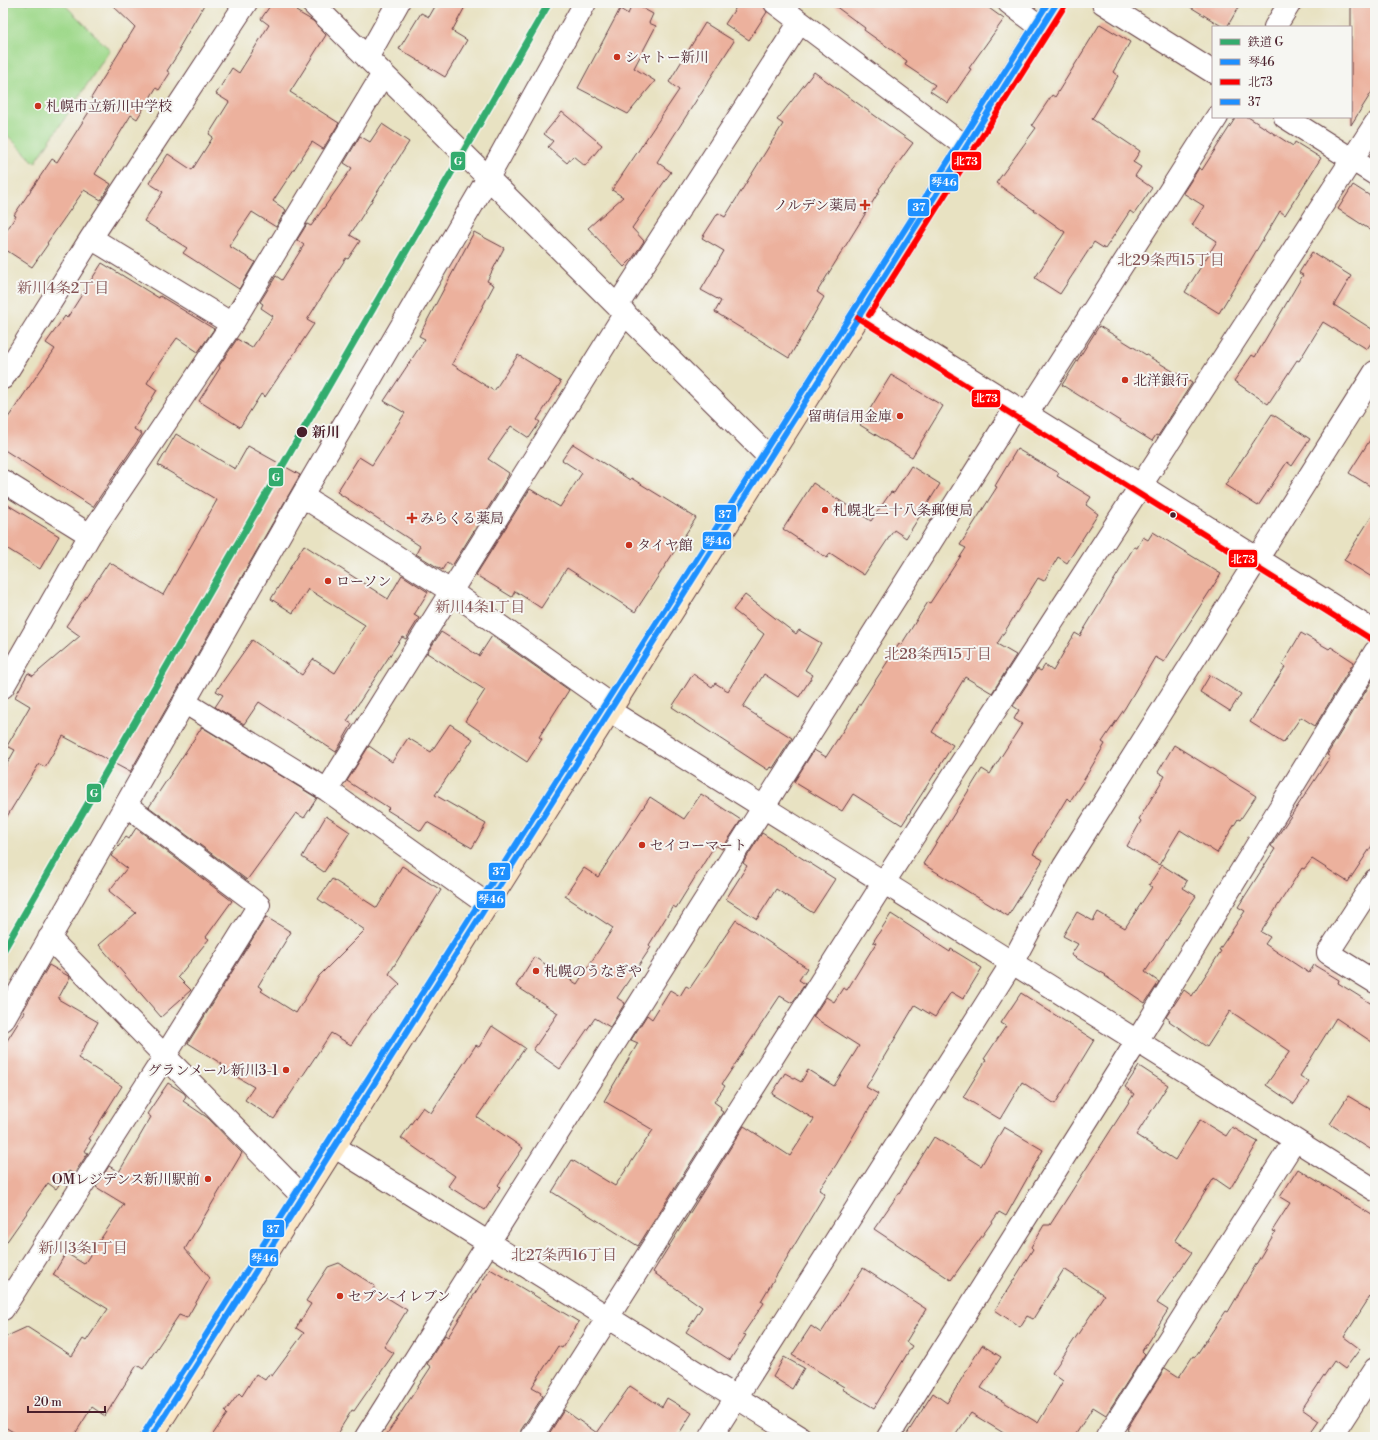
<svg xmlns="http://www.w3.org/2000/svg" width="1378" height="1440" font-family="'Libre Bodoni','Noto Serif JP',serif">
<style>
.green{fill:#9fd98b;stroke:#747c5b}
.building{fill:#ecb19d}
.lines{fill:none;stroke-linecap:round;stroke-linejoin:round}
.minor-casing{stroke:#623c42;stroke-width:24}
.tertiary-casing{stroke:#623c42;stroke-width:24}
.secondary-casing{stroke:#623c42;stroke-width:24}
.minor{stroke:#fff;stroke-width:22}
.tertiary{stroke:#fff;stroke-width:22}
.secondary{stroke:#fbe6c4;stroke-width:22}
.bus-1-casing{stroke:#f6f6f2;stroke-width:9}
.bus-2-casing{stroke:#f6f6f2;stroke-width:9}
.bus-3-casing{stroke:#f6f6f2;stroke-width:9}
.bus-1{stroke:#1e90ff;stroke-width:6}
.bus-2{stroke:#f00;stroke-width:6}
.bus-3{stroke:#1e90ff;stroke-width:6}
.rail-1-casing{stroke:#f6f6f2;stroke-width:10}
.rail-1{stroke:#33ac6e;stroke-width:7}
.poi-dot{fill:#c8321e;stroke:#f6f6f2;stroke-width:1.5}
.stop-dot{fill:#4a1f2b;stroke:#f6f6f2;stroke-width:1.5}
.labels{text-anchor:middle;stroke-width:4;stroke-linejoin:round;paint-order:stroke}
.poi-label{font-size:14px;fill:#4a1f2b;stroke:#f6f6f2;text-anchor:start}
.stop-label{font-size:14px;font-weight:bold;fill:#4a1f2b;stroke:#f6f6f2;text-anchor:start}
.neighbourhood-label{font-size:15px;fill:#835253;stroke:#f6f6f2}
.line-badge{stroke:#f6f6f2;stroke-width:1.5}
.badge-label{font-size:11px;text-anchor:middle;font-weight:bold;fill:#fff}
</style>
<rect width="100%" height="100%" fill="#f6f6f2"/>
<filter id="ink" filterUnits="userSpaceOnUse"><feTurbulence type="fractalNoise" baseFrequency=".025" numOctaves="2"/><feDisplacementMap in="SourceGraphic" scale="8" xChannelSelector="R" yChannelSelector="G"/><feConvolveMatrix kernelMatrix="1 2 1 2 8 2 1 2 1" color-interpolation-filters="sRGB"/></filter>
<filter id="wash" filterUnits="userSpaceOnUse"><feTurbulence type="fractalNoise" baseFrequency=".012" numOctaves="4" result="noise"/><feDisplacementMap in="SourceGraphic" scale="16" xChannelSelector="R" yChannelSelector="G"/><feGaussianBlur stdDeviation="0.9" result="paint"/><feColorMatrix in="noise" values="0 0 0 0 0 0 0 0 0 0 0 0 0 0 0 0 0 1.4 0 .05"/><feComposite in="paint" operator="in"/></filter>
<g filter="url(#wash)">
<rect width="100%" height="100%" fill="#e8e2c2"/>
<!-- green -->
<path class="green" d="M3 3H63L110 50 35 163 3 131Z"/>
<g id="blocks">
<!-- building -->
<path class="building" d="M110 3H205L179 48 181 49 167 71 170 73 159 90 156 88 137 119 131 115 95 174 111 184 101 200 84 190 47 243 48 244 32 267 3 248V236L16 216 14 215 52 159 57 162 96 101 91 98 135 27Z
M272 3H300L296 11 313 21 326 35 290 92 339 123 323 149 312 142 273 201 286 210 276 227 252 212 229 246 255 262 239 289 183 253 187 248 144 221 163 192 149 183 168 154 192 170 213 137 209 134 229 102 216 94 232 68 239 73 269 25 261 19Z
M437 3H467L452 31 467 40 445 77 399 49 421 13 429 17Z
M633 3 653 14 649 23 656 26 634 68 655 81 628 114 578 88 620 9 628 14Z
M739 3H763L767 12 749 40 725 24Z
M831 3H982L1004 19 969 68 971 69 948 103 930 91 935 85 905 65 907 61 864 30 865 28Z
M1184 3H1241L1227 27H1223Z
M1351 3H1375V87L1351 125Z
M705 23 734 41 657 162 671 172 632 228 644 241 632 259 624 267 588 228 623 197 612 190 679 90 669 82Z
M1100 24 1130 42 1113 72 1118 76 1092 119 1140 151 1133 162 1141 167 1135 176 1152 188 1134 214 1130 211 1105 249 1094 242 1060 294 1035 278 1065 232 996 183 1036 128 1032 125 1052 95 1055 97Z
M814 72 913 143 879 189 880 190 817 292 824 297 789 358 715 312 721 301 701 290 724 251 702 238 718 213 725 217 783 124 777 120Z
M562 112 602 145 585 166 573 156 567 163 548 147 553 141 544 134Z
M1236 117H1248L1293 146 1295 142 1321 158 1285 215 1280 211 1219 313 1185 292 1217 241 1192 225 1204 206 1183 193 1199 168 1202 170Z
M382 124 409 142 350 235 360 241 348 259 346 258 307 320 314 324 265 397 261 394 240 427 199 401 220 368 219 366 237 339 252 348 273 316 261 308 263 304 260 302 276 276 282 280 304 245 297 240 307 224 311 226 352 168 344 163 360 136 370 142Z
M1353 185 1375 199V233L1338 209Z
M474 232 504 248 487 281 494 285 452 364 494 391 518 355 561 382 537 420 540 422 529 438 511 426 488 459 509 473 508 476 452 566 447 562 442 570 416 554 420 546 337 492 359 457 372 465 405 413 384 401 425 339 419 336Z
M1312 252 1351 276 1334 305 1375 331V337L1367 349 1323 322 1299 361 1297 360 1268 404 1234 381 1252 355 1255 357 1303 275 1299 273Z
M102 263 159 298 160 296 214 329 198 352 177 338 159 363 147 383 157 390 134 429 142 434 93 507 3 449V425L55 349 46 343 65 316 67 318Z
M1099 326 1192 383 1158 436 1156 435 1152 441 1062 385Z
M891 375 943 406 912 457 860 425Z
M1272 414 1310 439 1292 466 1287 462 1258 506 1225 485Z
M1375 432V489L1349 473Z
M176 434 235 469 248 446 300 475 130 772 63 736 45 767 39 764 3 823V771L15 750 7 746 30 706 15 697 28 673 33 676 80 636 66 626 109 562 163 595 217 500 158 465Z
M573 444 630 480 631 478 696 518 635 612 567 568 541 608 515 591 512 597 476 575 530 489 560 507 582 473 562 460Z
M1017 449 1059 473 1057 476 1091 497 1086 505 1098 514 1067 563 1058 557 1044 581 1038 578 997 644 1016 655 992 693 965 677 932 732 953 745 902 825 853 794 842 811 794 782 814 750 826 757 899 644 901 645 928 602 930 603 966 548 960 545 997 487 995 486Z
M911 466 940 484 906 538 894 530 864 575 830 553 827 558 783 529 813 483 871 521 891 492 894 493Z
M3 502 59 536 40 569 3 546Z
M1375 511V579L1344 560Z
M1153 532 1221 574 1164 662 1155 657 1125 708 1102 742 1105 744 1082 783 1070 801 1067 798 1033 854 1043 860 1008 916 923 864 982 769 990 774 1022 724 1014 719 1019 710 1013 706 1037 669 1041 671 1045 665 1053 671 1075 633 1080 636 1134 547 1137 548 1143 537 1148 540Z
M304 545 388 599 402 575 428 592 414 615 419 618 406 639 402 637 347 721 352 724 336 752 259 702 244 724 215 707 223 695 216 691 252 640 302 675 313 659 335 673 365 625 308 589 293 613 271 599Z
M745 595 796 634 799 630 821 643 805 670 813 675 799 697 764 674 743 707 792 738 773 768 770 767 768 770 672 707 693 674 712 687 715 683 728 691 764 634 733 610Z
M441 632 479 656 492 636 569 690 539 737 542 739 527 762 465 721 485 690 427 653Z
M1301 633 1329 649 1331 647 1354 662 1315 726 1301 717 1283 743 1250 722 1285 667 1282 665Z
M1210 675 1241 694 1230 711 1200 692Z
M1375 676V841L1348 882 1312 859 1304 869 1302 868 1261 932 1270 937 1265 944 1309 973 1314 965 1339 980 1338 983 1375 1006V1044L1336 1018 1300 1076 1309 1082 1294 1104 1266 1085 1290 1051 1230 1011 1207 1047 1169 1021 1170 1020 1166 1017 1184 990 1192 996 1221 951 1219 950 1245 911 1238 907 1275 849 1271 846 1330 757 1327 755Z
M450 724 473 739 435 795 486 824 472 848 427 822 421 831 387 810 389 808 347 781 369 746 392 762 408 738 431 752Z
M202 727 317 798 304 818 296 813 247 880 149 807Z
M1174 745 1256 796 1240 820 1238 819 1217 853 1180 830 1159 865 1127 846 1141 821 1139 819 1165 776 1158 772Z
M701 794 741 820 722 849 715 845 676 908 673 906 649 945 651 947 617 998 625 1003 610 1027 595 1018 560 1069 533 1050 558 1013 516 986 534 957 577 984 613 928 565 896 584 868 598 877 650 797 684 819Z
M326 816 350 832 324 872 302 857Z
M136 828 232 901 206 937 209 939 178 977 191 990 161 1017 99 945 136 913 109 891 127 868 111 856 126 837 129 839Z
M762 833 835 879 813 913 776 889 757 919 726 899 747 866 743 863Z
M1162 865 1187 881 1183 888 1196 896 1145 972 1159 982 1145 1003 1105 976 1106 975 1071 955 1078 944 1063 936 1077 912 1093 921 1098 912 1125 928 1152 887 1149 885Z
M402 866 441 890 389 974 400 984 373 1012 351 1045 331 1033 274 1119 245 1100 254 1087 220 1067 222 1064 188 1043 266 917 291 932 258 986 263 989 261 991 296 1013 319 976 365 930 318 899 332 879 377 908Z
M891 914 950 952 951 949 982 968 963 999 951 992 935 1017 915 1005 866 1087 878 1094 836 1165 819 1190 825 1194 761 1301 764 1303 743 1334 746 1335 730 1360 686 1332 702 1307 653 1272 744 1126 790 1156 814 1119 772 1094 785 1073 801 1082 808 1070 834 1086 859 1046 813 1017 826 997 834 1002 843 988 847 990 876 943 873 942Z
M736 920 807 968 799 980 805 984 792 1003 780 996 722 1084 725 1086 714 1102 721 1107 720 1110 723 1112 638 1246 552 1192 572 1160 615 1186 653 1130 604 1101 638 1043 631 1040 647 1015 652 1019 670 990 680 996 686 986 690 988Z
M49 965 70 977 58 999 98 1022 78 1058 122 1086 89 1139 91 1140 84 1151 88 1153 74 1174 69 1171 56 1189 48 1183 3 1247V1047L25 1012 23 1011Z
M1021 993 1094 1040 1055 1104 1022 1082 1000 1119 963 1097 986 1060 984 1059 1006 1026 1001 1023Z
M492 1026 525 1048 477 1117 523 1148 498 1185 500 1187 485 1210 448 1186 455 1176 401 1138 423 1107 431 1113 476 1045 479 1047Z
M1139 1066 1168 1085 1136 1135 1175 1160 1200 1120 1226 1136 1232 1127 1258 1142 1230 1189 1214 1178 1175 1240 1192 1252 1157 1303 1168 1310 1142 1351 1145 1354 1106 1415 1093 1407 1074 1437H1010L971 1413 954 1437H905L933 1393 947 1403 982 1345 1001 1357 981 1388 1038 1423 1063 1381 1052 1373 1104 1295 1064 1269 1033 1319 1027 1316 1020 1327 995 1310 1033 1249 1031 1247 1044 1225H1050L1134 1094 1125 1087Z
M168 1083 184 1093 186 1096 183 1101 208 1118 242 1153 185 1249 210 1278 187 1318 179 1315 143 1369 137 1365 105 1416 92 1407 73 1437H22L3 1426V1338L27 1327 72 1356 83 1339 86 1341 108 1309 53 1275 66 1253 84 1264 124 1204 96 1187 109 1166 119 1172 151 1117 147 1114Z
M1348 1096 1375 1112V1152L1330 1124Z
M1004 1127 1043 1150 1006 1216 999 1212 951 1280 874 1229 899 1193 934 1137 981 1166Z
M1298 1169 1375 1217V1289L1344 1337 1360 1349 1345 1369 1334 1361 1302 1409 1319 1421 1308 1437H1138L1127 1429 1165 1368 1179 1377 1193 1356 1195 1357 1226 1311 1228 1312 1275 1232 1272 1231 1290 1203 1280 1197Z
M339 1263 375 1286 373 1289 407 1310 384 1347 394 1353 354 1411 352 1410 335 1437H211L227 1414 225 1412 239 1393 242 1396 256 1374 265 1380 269 1374 272 1376 304 1333 296 1328 311 1304 306 1301 328 1267Z
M863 1268 926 1309 906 1342 912 1346 874 1408 842 1389 844 1387 792 1355 811 1326 821 1333Z
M490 1269 579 1322 562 1348 558 1346 532 1387 541 1392 540 1394 543 1396 521 1430 520 1437H385L431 1367 427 1364 445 1335 448 1337Z
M784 1357 804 1368 792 1389 773 1377Z
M630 1386 662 1407 667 1398 692 1413 677 1437H547L564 1410 597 1433Z"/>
</g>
</g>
<g filter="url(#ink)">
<use href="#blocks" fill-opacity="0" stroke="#623c42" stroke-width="1"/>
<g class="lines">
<!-- minor casing -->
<g class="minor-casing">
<path id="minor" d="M312 3 770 458
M775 3 966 147
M1009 3 1042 28
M1103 3 1213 72
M1275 27 1290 3
M367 58 398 3
M1285 117 1375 174
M91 238 232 324
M617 306 800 22
M3 378 91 238 246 3
M1027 414 1217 117
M3 481 90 535
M302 496 452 592 613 706
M3 687 90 535 232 324 383 74
M184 702 327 790 488 905
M610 711 1375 1190
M327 790 625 313
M1375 880 1328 953 1375 982
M49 938 303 1197
M3 1020 302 496 488 178 585 3
M335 1147 800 1437
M3 1309 165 1056 259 905 126 805
M366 1437 1016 407
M532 1437 884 882 1375 124
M711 1437 1012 963 1064 866 1375 372
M888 1437 1137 1041 1375 652
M1107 1437 1295 1140
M1331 1437 1375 1369"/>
</g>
<!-- tertiary casing -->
<g class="tertiary-casing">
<path id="tertiary" d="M862 311 1375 632"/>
</g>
<!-- secondary casing -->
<g class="secondary-casing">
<path id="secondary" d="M151 1437 1057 3"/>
</g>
<!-- minor -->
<use href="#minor" class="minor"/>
<!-- tertiary -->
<use href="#tertiary" class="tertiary"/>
<!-- secondary -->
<use href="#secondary" class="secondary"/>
<!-- bus-1 casing -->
<g class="bus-1-casing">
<path id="bus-1" d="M151 1437 1057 3"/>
</g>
<!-- bus-2 casing -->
<g class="bus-2-casing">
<path id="bus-2" d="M869 315 1064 7
M858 318 1371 639"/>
</g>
<!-- bus-3 casing -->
<g class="bus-3-casing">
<path id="bus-3" d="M144 1433 1048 3"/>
</g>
<!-- bus-1 -->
<use href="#bus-1" class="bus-1"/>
<!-- bus-2 -->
<use href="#bus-2" class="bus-2"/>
<!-- bus-3 -->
<use href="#bus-3" class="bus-3"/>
<!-- rail-1 casing -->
<g class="rail-1-casing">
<path id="rail-1" d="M3 951 549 3"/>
</g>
<!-- rail-1 -->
<use href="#rail-1" class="rail-1"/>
</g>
</g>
<!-- markers -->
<g class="poi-dot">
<circle cx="617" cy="57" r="4"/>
<circle cx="38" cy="106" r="4"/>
<path d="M863 199h4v4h4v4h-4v4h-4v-4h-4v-4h4z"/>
<circle cx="1125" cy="380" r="4"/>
<circle cx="900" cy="416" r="4"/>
<circle cx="825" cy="510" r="4"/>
<path d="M410 512h4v4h4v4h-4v4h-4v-4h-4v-4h4z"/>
<circle cx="629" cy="545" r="4"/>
<circle cx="328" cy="581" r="4"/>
<circle cx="642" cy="845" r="4"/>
<circle cx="536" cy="971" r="4"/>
<circle cx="286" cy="1070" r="4"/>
<circle cx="208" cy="1179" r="4"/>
<circle cx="340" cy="1296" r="4"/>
</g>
<g class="stop-dot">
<circle cx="302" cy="432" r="6"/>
<circle cx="1173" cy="515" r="3.5"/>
</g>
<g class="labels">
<!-- poi labels -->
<g class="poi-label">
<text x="625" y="62">シャトー新川</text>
<text x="46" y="111">札幌市立新川中学校</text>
<text x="857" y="210" text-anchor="end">ノルデン薬局</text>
<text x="1133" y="385">北洋銀行</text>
<text x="892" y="421" text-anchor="end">留萌信用金庫</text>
<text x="833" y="515">札幌北二十八条郵便局</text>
<text x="420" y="523">みらくる薬局</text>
<text x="637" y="550">タイヤ館</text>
<text x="336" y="586">ローソン</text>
<text x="650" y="850">セイコーマート</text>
<text x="544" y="976">札幌のうなぎや</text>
<text x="278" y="1075" text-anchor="end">グランメール新川3-1</text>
<text x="200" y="1184" text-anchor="end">OMレジデンス新川駅前</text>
<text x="348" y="1301">セブン-イレブン</text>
</g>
<!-- stop labels -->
<g class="stop-label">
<text x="312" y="437">新川</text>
</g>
<!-- neighbourhood labels -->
<g class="neighbourhood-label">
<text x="1171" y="265">北29条西15丁目</text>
<text x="63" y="293">新川4条2丁目</text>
<text x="480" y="612">新川4条1丁目</text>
<text x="938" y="659">北28条西15丁目</text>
<text x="83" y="1253">新川3条1丁目</text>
<text x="564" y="1260">北27条西16丁目</text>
</g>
</g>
<g class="line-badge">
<rect x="450" y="151" width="16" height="20" rx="4" fill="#33ac6e"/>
<rect x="951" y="151" width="31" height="20" rx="4" fill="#f00"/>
<rect x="929" y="173" width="30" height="19" rx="4" fill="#1e90ff"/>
<rect x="907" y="198" width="23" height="19" rx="4" fill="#1e90ff"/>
<rect x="971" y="389" width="30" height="19" rx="4" fill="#f00"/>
<rect x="268" y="467" width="16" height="20" rx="4" fill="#33ac6e"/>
<rect x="714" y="504" width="23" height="19" rx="4" fill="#1e90ff"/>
<rect x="702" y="531" width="30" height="19" rx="4" fill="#1e90ff"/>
<rect x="1228" y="549" width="30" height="19" rx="4" fill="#f00"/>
<rect x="86" y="783" width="16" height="20" rx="4" fill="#33ac6e"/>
<rect x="488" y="862" width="23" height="19" rx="4" fill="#1e90ff"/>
<rect x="476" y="890" width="30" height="19" rx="4" fill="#1e90ff"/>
<rect x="262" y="1219" width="23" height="19" rx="4" fill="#1e90ff"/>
<rect x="249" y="1248" width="30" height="19" rx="4" fill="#1e90ff"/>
</g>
<g class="badge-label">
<text x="458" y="165">G</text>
<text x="966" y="165">北73</text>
<text x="944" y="186">琴46</text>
<text x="919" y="211">37</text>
<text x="986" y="402">北73</text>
<text x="276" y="481">G</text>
<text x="725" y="518">37</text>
<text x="717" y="545">琴46</text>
<text x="1243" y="563">北73</text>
<text x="94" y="797">G</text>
<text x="499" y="875">37</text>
<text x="491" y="903">琴46</text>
<text x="273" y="1233">37</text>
<text x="264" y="1262">琴46</text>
</g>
<!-- margin -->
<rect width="1378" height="1440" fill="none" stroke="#f6f6f2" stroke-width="16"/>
<!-- legend -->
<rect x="1212" y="26" width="140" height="92" fill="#f6f6f2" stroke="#b1a0a2"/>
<rect x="1220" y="39" width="20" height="6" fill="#33ac6e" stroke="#b1a0a2"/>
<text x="1248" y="46" font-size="12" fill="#4a1f2b">鉄道 G</text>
<rect x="1220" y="59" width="20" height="6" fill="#1e90ff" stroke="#b1a0a2"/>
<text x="1248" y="66" font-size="12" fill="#4a1f2b">琴46</text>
<rect x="1220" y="79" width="20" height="6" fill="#ff0000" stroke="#b1a0a2"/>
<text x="1248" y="86" font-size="12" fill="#4a1f2b">北73</text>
<rect x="1220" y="99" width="20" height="6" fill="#1e90ff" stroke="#b1a0a2"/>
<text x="1248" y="106" font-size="12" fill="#4a1f2b">37</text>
<!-- scale -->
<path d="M28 1406v6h77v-6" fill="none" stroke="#4a1f2b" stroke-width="2"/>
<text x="34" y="1406" font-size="12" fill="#4a1f2b" stroke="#f6f6f2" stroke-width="3" paint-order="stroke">20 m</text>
</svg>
